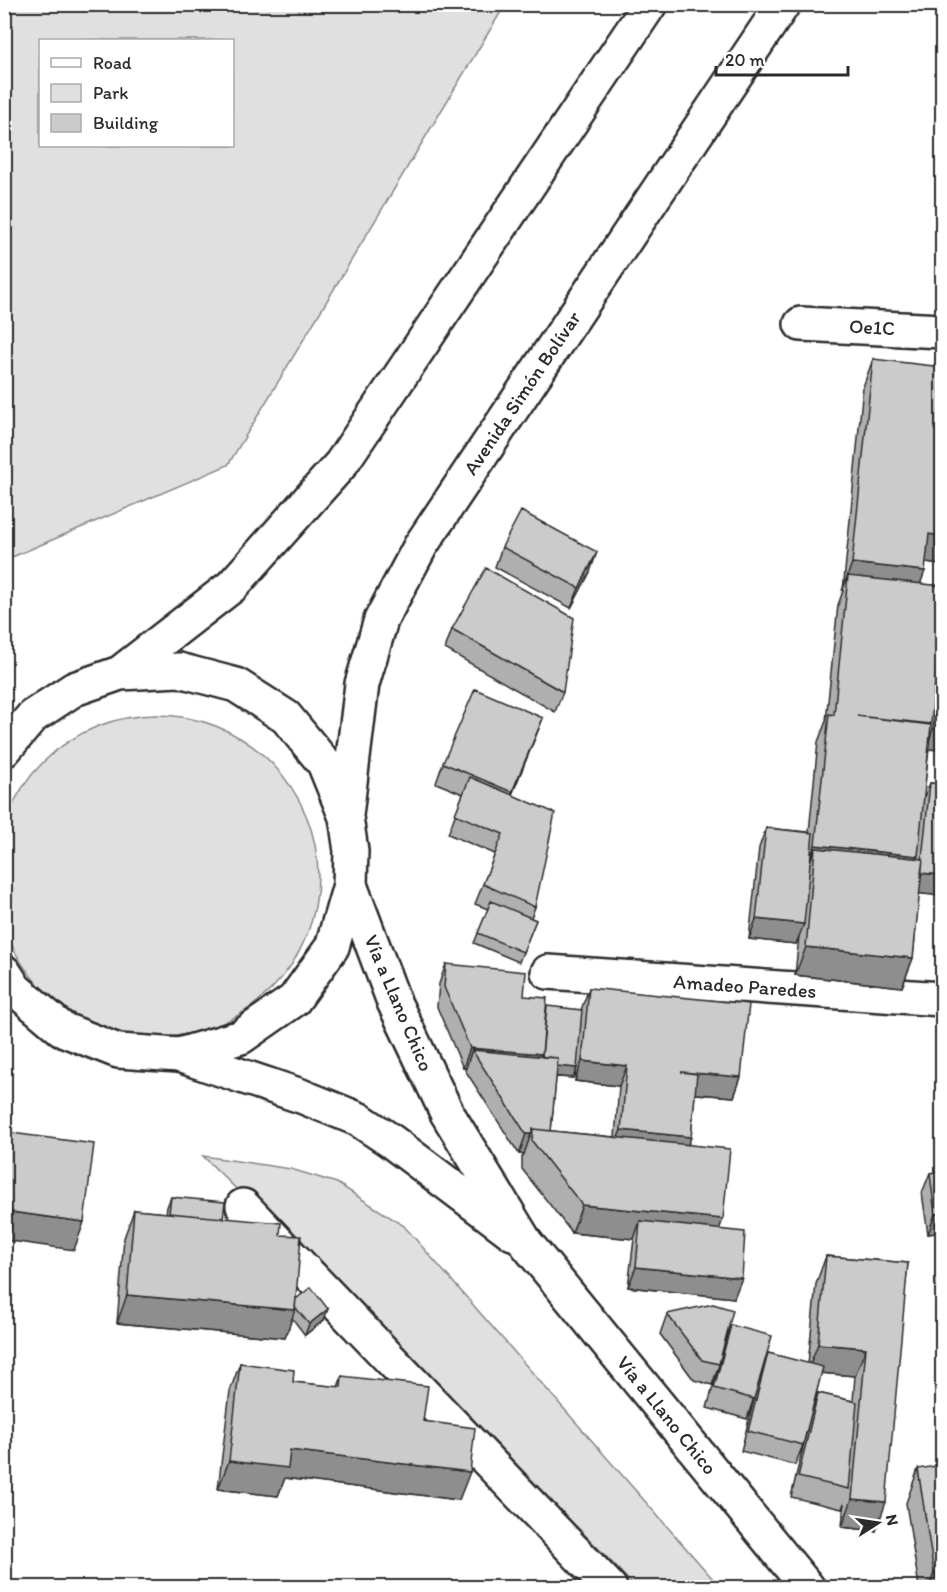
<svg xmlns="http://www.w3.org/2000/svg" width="947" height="1592" font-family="Itim,sans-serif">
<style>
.green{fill:#e0e0e0;stroke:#868686;stroke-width:1.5;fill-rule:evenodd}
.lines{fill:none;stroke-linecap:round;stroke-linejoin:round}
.minor-casing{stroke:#2b2b2b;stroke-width:38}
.highway-casing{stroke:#2b2b2b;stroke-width:38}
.minor{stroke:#fff;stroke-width:33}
.highway{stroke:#fff;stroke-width:33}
.wall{fill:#afafaf;stroke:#2b2b2b;stroke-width:1.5;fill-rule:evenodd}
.shaded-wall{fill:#8e8e8e;stroke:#2b2b2b;stroke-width:1.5}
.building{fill:#cbcbcb;stroke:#2b2b2b;stroke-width:1.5}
.labels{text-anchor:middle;stroke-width:4.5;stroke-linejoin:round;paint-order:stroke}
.street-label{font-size:20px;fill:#2b2b2b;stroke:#fff}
</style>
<rect width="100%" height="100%" fill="#fff"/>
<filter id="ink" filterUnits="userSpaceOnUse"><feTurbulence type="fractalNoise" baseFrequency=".0167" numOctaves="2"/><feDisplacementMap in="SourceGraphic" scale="12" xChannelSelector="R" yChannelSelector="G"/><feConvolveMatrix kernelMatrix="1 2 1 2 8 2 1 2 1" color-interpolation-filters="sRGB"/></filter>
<g filter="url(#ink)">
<!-- green -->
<path class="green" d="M5 4 505 5 228 465 5 560ZM40 40H232V146H40Z
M-4 876a161 161 0 1 1 322 0a161 161 0 1 1-322 0Z
M203 1156 291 1169 337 1183 404 1226 720 1587H635L602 1552Z"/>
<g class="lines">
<!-- minor casing -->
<g class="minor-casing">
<path id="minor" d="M801 324 942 331
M350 885 394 1002 447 1113 526 1243 808 1588
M548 972 942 999
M179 1055 301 1096 358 1119 391 1141 513 1233
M243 1206 610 1588"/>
</g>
<!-- highway casing -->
<g class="highway-casing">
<path id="highway" d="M120 673 232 586 341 464 650 4
M4 750 33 716 74 689 120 673 179 670 236 685 286 717 324 763 346 817 351 851 350 885 332 947 294 1000 241 1037 179 1055 118 1051 62 1029 15 989 4 972
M346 815 362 684 381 620 421 545 783 4"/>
</g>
<!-- minor -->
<use href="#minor" class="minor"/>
<!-- highway -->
<use href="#highway" class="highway"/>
</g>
<!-- wall -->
<path class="wall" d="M873 359 940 565 926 563 920 584 942 586V615L940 632 942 625V750L929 749 923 800 930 783 942 784V896L919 893 913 958 902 987 795 975 799 936 796 944 749 939 759 848 766 828 809 832 818 742 826 721 838 605 843 591 863 387Z
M502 547 590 572 571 608 495 567Z
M452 629 563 692 555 712 445 649Z
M543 718 535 738 512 795 535 907 531 918 536 920 519 962 474 943 488 909 475 904 495 854 448 834 463 794 436 783 443 763Z
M446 964 524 996 546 1010H581L589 988 741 1077 734 1097 695 1094 691 1137 688 1145 723 1219 719 1229 734 1298 628 1287 634 1239 572 1233 522 1169V1157L524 1154H519L465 1070 466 1068H463L437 1007 439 984ZM576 1070 575 1081 619 1086 615 1137 551 1131 556 1077 573 1078Z
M942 1171V1232L928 1234 922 1193 930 1173Z
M171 1197 223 1218 280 1235 296 1299 324 1320 305 1335 292 1318 285 1338 117 1323 124 1238 134 1210 166 1213 167 1207Z
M826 1256 908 1263 876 1531 842 1527 844 1503 842 1509 791 1497 811 1413 818 1393 853 1401 855 1376 821 1373 803 1445 795 1465 741 1451 756 1391 747 1419 707 1408 719 1365 712 1385 694 1380 660 1334 667 1314 724 1345 731 1325 763 1367 768 1353 808 1364 816 1284Z
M240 1363 293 1382 338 1387 342 1376 423 1421 459 1500 285 1478 278 1496 218 1489 230 1391Z
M918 1469 942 1587H919L906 1503Z"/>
<!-- shaded-wall -->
<path class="shaded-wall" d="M929 534 942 536V557L940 565 919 562Z
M597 552 590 572 571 608 579 588Z
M852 563 925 571 915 599 848 576 842 591Z
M543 718 535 738 504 812 512 792Z
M933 729 942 730V750L926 749Z
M815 845 918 856 907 884 815 848 806 874 805 873Z
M920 873 942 875V896L913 893Z
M756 919 804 924 796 944 749 939Z
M806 947 913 958 902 987 795 975Z
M470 1048 542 1054 535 1074 472 1050 466 1068H463Z
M582 1061 627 1066 619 1086 575 1081Z
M541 1064 577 1068 573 1078 538 1075Z
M681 1072 741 1077 734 1097 674 1092Z
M621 1130 691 1137 683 1157 613 1150Z
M526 1134H531L524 1154H519Z
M582 1205 723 1219 713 1247 640 1221 634 1239 572 1233Z
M4 1211 84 1222 74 1250 4 1240Z
M942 1213V1232L928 1234 935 1214Z
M636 1267 742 1278 734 1298 628 1287Z
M127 1295 295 1310 285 1338 117 1323Z
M328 1309 324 1320 305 1335 309 1324Z
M818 1344 866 1348 855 1376 807 1372Z
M290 1450 470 1472 459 1500 285 1478 278 1496 218 1489 229 1461Z
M852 1499 886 1502 876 1531 842 1527Z
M942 1572V1587H929L934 1573Z"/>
<!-- building -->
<path class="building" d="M873 359 942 367V536L929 534 925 571 852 563Z
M521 511 597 552 579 588 502 547Z
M486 568 574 618 563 692 452 629Z
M848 576 942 586V608L931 724 857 716 931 725 918 856 815 845 829 714 834 715Z
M942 631V730L933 729Z
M475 689 543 718 512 792 443 763Z
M470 777 555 813 535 907 483 884 503 834 455 814Z
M930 783 942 784V875L921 873 923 859H922Z
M766 828 813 833 804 924 756 919Z
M815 848 923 859 913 958 806 947Z
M491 901 536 920 523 952 478 933Z
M446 964 526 972 524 996 547 998 542 1054 470 1048 444 987Z
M589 988 749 1004 741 1077 681 1072 697 1074 691 1137 621 1130 627 1066 582 1061Z
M547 1006 582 1010 577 1068 557 1066 558 1058 542 1057Z
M472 1050 558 1058 551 1131 533 1129 531 1134H526Z
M533 1129 730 1149 723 1219 582 1205 532 1141Z
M4 1132 94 1144 84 1222 4 1211Z
M942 1171V1213L935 1214 930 1173Z
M171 1197 225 1202 223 1218 169 1213Z
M134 1210 281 1223 280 1235 301 1236 295 1310 127 1295Z
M640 1221 745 1232 742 1278 636 1267Z
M826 1256 908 1263 886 1502 852 1499 866 1348 818 1344Z
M311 1287 328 1309 309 1324 295 1307 296 1299Z
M713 1304 733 1310 719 1364 702 1360 667 1314Z
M731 1325 772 1336 754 1399 714 1388Z
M768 1353 823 1367 803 1445 748 1431Z
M240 1363 294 1370 293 1382 341 1387 342 1376 428 1386 423 1421 475 1428 470 1472 290 1450 288 1468 229 1461Z
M818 1393 857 1402 849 1489 798 1477Z
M942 1465V1572L934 1573 918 1469Z"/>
</g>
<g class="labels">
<!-- street labels -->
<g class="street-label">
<text transform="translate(872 327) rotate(3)" y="7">Oe1C</text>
<text transform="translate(522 393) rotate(-56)" y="7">Avenida Simón Bolívar</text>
<text transform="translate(745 986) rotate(4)" y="7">Amadeo Paredes</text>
<text transform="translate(399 1003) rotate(67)" y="7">Vía a Llano Chico</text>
<text transform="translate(667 1415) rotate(51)" y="7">Vía a Llano Chico</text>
</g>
</g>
<!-- margin -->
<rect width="947" height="1592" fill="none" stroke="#fff" stroke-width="24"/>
<rect x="12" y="12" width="923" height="1568" fill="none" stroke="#2b2b2b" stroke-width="2" filter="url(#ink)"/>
<!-- legend -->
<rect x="39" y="39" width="195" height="108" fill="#ffffff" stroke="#aaaaaa" stroke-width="1.5"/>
<rect x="51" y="58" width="30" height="9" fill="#ffffff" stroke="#aaaaaa" stroke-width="1.5"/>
<text x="93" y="69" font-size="18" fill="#2b2b2b">Road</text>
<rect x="51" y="84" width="30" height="18" fill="#e0e0e0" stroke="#aaaaaa" stroke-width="1.5"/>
<text x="93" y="99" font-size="18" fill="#2b2b2b">Park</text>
<rect x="51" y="114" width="30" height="18" fill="#cbcbcb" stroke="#aaaaaa" stroke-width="1.5"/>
<text x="93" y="129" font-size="18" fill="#2b2b2b">Building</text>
<!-- north arrow -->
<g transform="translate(878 1523) rotate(78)" stroke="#ffffff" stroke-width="4.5" paint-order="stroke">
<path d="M0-4.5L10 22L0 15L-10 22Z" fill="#2b2b2b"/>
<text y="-9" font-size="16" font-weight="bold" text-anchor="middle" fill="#2b2b2b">N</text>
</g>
<!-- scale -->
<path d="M716 66v9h132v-9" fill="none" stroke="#2b2b2b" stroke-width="3"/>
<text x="725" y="66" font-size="18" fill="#2b2b2b" stroke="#ffffff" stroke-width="4.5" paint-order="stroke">20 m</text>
</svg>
